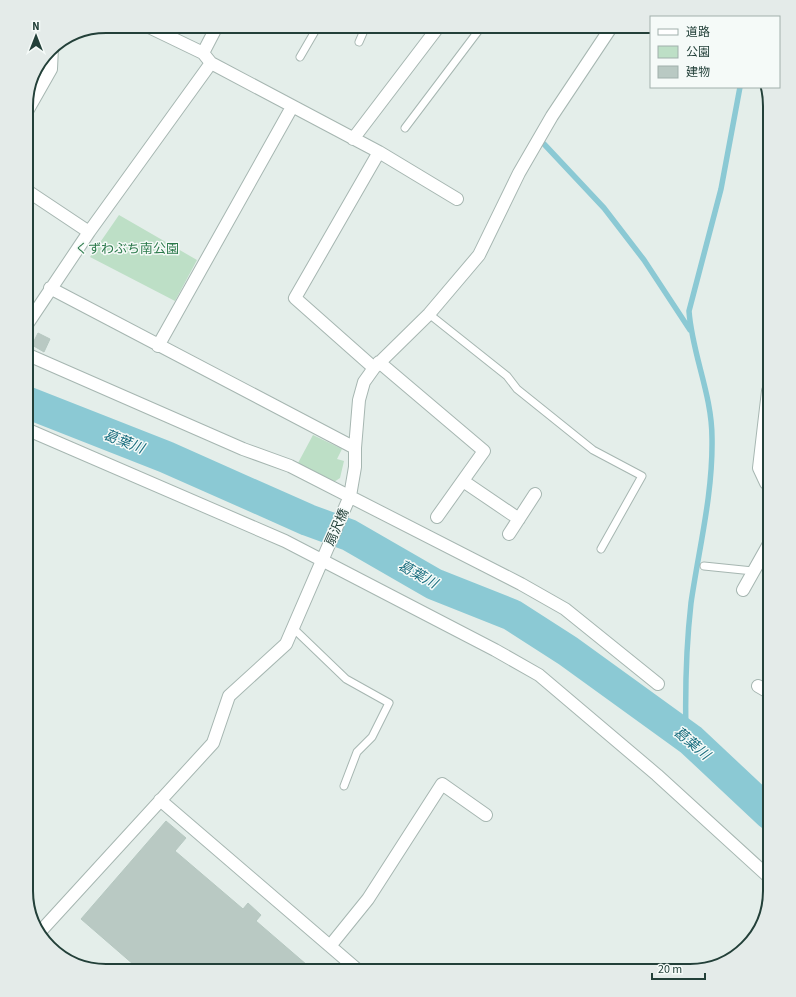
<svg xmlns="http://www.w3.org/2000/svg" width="796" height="997" font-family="'Source Sans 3','Noto Sans JP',sans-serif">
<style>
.green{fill:#bddfc6}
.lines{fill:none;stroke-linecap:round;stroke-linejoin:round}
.stream{stroke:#8bc9d4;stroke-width:5.5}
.river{stroke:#8bc9d4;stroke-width:32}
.building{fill:#b9c9c3;stroke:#b6c8c1}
.lane-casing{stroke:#a6b6b1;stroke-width:9}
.street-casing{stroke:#a6b6b1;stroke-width:14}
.lane{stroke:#fff;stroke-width:7}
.street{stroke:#fff;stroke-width:12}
.labels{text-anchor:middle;stroke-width:3;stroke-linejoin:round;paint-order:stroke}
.park-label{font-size:13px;fill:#2b794a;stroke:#f5faf8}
.street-label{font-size:13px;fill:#234039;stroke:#f5faf8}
.water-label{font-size:14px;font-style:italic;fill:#1a6e7f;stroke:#f5faf8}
.rim{fill:none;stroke:#234039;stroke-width:2}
</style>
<rect width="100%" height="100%" fill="#e4eeea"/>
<!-- green -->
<path class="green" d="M119 215 197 260 175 301 90 257Z
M313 435 342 449 337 459 344 461 340 478 334 482 298 463Z"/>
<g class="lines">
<!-- stream -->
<path class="stream" d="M544 144 604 208 644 260 690 330
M686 736C685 692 686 647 691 603 699 548 713 494 712 438 712 394 692 354 689 311L721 189 740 87"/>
<!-- river -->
<path class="river" d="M26 402 166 457 308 520 349 535 434 584 512 615 568 651 691 740 770 814"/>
</g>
<!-- building -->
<path class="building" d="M38 333 50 339 44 352 32 345Z
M166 821 186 838 175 851 243 909 248 903 261 915 256 921 314 971H141L81 919Z"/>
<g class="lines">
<!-- lane casing -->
<g class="lane-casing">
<path id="lane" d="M359 42 366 26
M300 57 318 26
M405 128 482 26
M429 314 507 376 517 389 593 450 642 476 601 549
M704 566 753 571
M294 629 346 679 389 703 372 737 357 752 344 786"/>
</g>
<!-- street casing -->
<g class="street-casing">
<path id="street" d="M147 26 203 53 211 63 379 152 457 199
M203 53 217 26
M26 113 51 69 52 47
M353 139 439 26
M26 190 89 232
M50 288 355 448
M26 326 89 232 211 63
M158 346 292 107
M26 354 243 449 290 466 521 584 565 609 658 684
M379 362 484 451 437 517
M374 368 295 298 379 152
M770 392 768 391 759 468 766 483 770 485
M26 429 285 541 495 650 539 675 657 775 770 878
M463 481 519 519
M509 534 535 494
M743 590 770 542
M758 686 770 693
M160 800 359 971
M39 933 213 743 229 696 286 644 350 496 355 467V448L359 400 364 382 374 368 429 314 479 255 519 173 552 116 612 26
M330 946 368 899 442 784 486 815"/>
</g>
<!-- lane -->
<use href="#lane" class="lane"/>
<!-- street -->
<use href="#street" class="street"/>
</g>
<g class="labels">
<!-- park labels -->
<g class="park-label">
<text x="127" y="253">くずわぶち南公園</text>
</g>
<!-- street labels -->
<g class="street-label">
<text transform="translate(336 527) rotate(-66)" y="5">扇沢橋</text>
</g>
<!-- water labels -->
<g class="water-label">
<text transform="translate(124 441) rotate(21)" y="5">葛葉川</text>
<text transform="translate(418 574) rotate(29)" y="5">葛葉川</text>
<text transform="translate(692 743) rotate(40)" y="5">葛葉川</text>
</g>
</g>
<!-- crop -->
<path d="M0 0H796V997H0ZM106 33H690A73 73 0 0 1 763 106V891A73 73 0 0 1 690 964H106A73 73 0 0 1 33 891V106A73 73 0 0 1 106 33Z" fill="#e4ebe9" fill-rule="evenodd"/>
<path class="rim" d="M106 33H690A73 73 0 0 1 763 106V891A73 73 0 0 1 690 964H106A73 73 0 0 1 33 891V106A73 73 0 0 1 106 33Z"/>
<!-- legend -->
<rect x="650" y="16" width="130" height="72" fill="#f5faf8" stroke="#a1b0ac"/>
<rect x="658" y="29" width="20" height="6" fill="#ffffff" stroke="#a1b0ac"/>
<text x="686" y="36" font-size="12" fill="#234039">道路</text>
<rect x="658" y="46" width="20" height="12" fill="#bddfc6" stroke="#a1b0ac"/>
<text x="686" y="56" font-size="12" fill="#234039">公園</text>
<rect x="658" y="66" width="20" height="12" fill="#b9c9c3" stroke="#a1b0ac"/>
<text x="686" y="76" font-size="12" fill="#234039">建物</text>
<!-- north arrow -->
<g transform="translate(36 36)" stroke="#f5faf8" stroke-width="3" paint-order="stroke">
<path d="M0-3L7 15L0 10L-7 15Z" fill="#234039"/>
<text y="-6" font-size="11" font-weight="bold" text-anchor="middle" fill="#234039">N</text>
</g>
<!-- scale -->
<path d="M652 973v6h53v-6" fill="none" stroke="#234039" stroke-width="2"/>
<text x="658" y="973" font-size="12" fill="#234039" stroke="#f5faf8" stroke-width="3" paint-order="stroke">20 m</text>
</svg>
